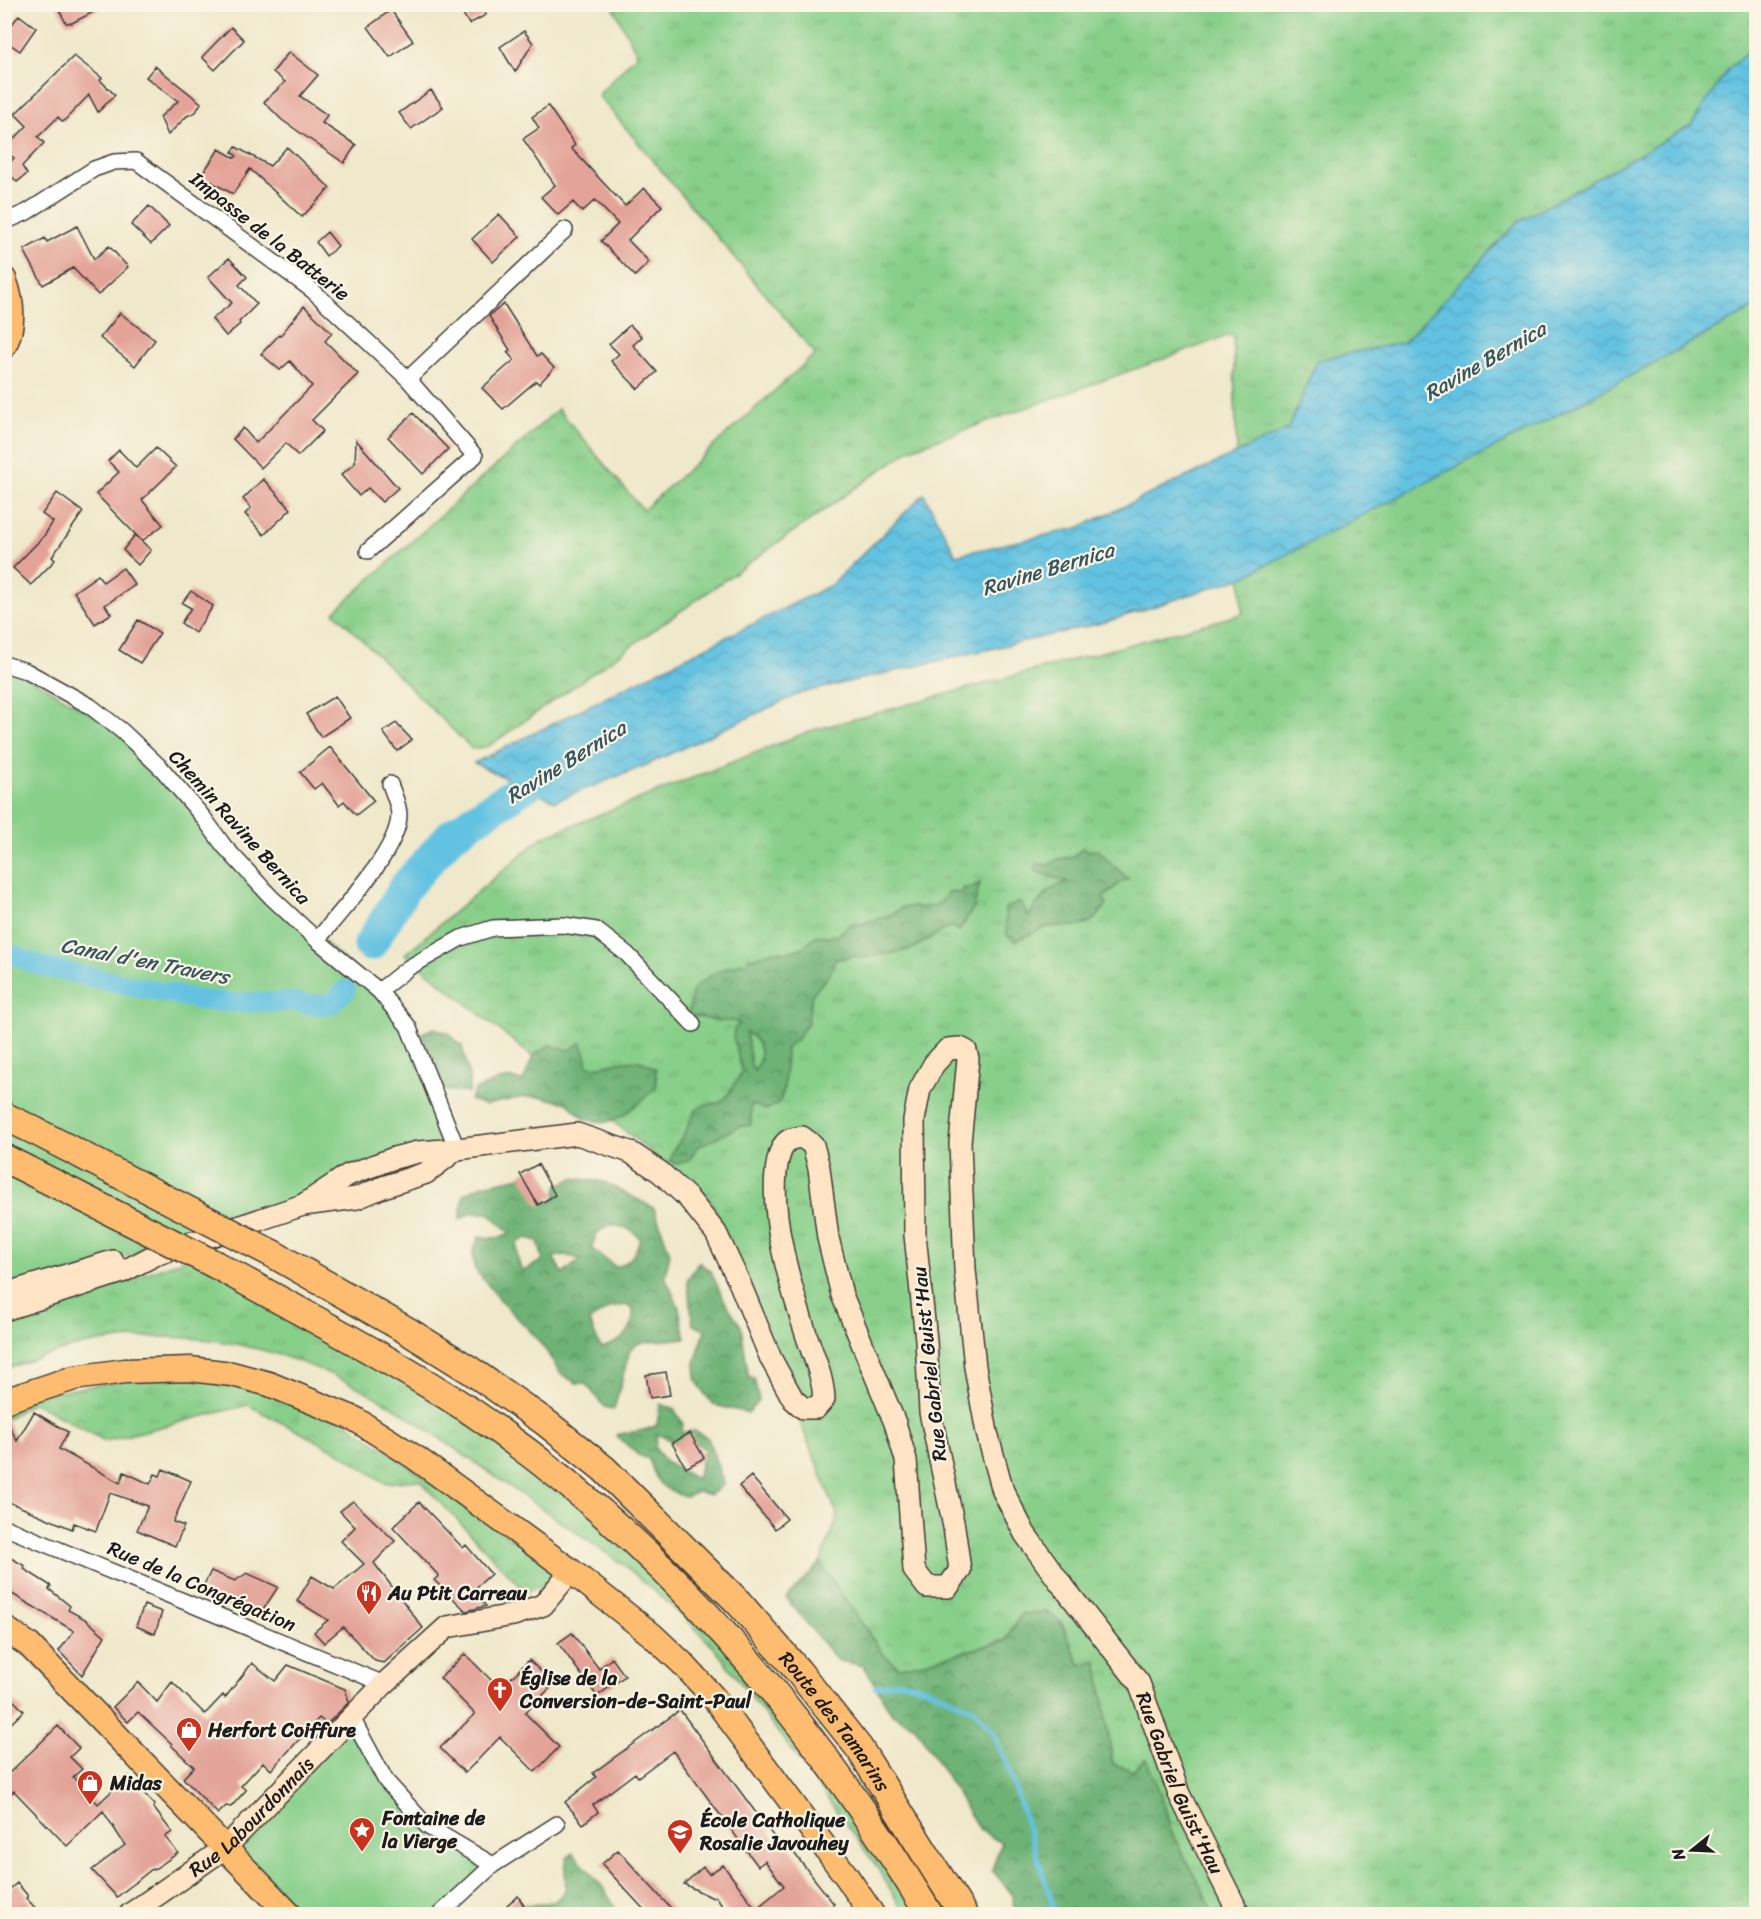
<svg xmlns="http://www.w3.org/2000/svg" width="1761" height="1919" font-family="Sriracha,sans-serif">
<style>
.grass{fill:url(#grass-tufts);stroke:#527653;stroke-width:1.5}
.forest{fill:url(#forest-crowns);stroke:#456749;stroke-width:1.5;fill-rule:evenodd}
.park{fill:#88cf8a;stroke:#527653;stroke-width:1.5}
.water{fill:url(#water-waves);stroke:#406f7e;stroke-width:1.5}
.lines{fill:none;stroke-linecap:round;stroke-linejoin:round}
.stream{stroke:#63c2e1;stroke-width:5}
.canal{stroke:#63c2e1;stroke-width:20}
.river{stroke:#63c2e1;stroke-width:33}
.building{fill:#e3a398}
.street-casing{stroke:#3c3b36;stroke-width:18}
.secondary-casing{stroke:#3c3b36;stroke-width:24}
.primary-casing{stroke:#3c3b36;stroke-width:27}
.highway-casing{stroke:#3c3b36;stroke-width:30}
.street{stroke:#fff;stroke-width:15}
.secondary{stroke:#ffe4c6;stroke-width:21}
.primary{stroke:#febc70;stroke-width:24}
.highway{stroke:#febc70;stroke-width:27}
.highway-bridge-casing{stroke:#3c3b36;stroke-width:30;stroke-linecap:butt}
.highway-bridge{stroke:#febc70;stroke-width:27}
.labels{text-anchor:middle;stroke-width:4.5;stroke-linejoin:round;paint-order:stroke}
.street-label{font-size:20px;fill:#1c1c1c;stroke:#fcf5e5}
.poi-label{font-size:20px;font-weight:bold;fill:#1c1c1c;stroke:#fcf5e5;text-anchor:start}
.water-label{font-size:21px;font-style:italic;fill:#355661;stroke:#fcf5e5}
</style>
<defs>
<pattern id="grass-tufts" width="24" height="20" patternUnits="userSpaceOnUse" patternTransform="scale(1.5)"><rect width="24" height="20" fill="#88cf8a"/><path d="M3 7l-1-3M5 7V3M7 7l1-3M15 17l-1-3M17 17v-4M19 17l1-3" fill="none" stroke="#75b176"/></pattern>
<pattern id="forest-crowns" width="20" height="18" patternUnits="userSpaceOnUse" patternTransform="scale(1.5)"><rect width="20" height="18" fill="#6eb276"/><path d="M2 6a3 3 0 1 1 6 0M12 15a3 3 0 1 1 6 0" fill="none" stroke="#5a9060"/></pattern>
<pattern id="water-waves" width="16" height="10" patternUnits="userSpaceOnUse" patternTransform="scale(1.5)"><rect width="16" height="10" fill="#63c2e1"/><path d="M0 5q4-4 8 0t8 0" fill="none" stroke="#55a6c0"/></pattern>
</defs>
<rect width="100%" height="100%" fill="#fcf5e5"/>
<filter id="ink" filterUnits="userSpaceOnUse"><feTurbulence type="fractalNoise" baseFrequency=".0167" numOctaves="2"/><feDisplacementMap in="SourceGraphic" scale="12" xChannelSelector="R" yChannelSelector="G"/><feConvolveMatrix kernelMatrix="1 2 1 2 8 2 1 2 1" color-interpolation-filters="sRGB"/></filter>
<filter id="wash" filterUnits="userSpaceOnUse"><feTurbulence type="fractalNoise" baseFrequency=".008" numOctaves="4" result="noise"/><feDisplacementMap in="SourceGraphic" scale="24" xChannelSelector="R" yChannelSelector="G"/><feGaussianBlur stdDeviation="1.35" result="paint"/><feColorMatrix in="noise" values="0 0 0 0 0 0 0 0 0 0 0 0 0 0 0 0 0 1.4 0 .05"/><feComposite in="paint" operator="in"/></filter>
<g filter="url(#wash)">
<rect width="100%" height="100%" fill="#efe8cb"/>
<!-- grass -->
<path class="grass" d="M612 5H1756V1914H1212L1205 1894 1172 1834 1163 1801 1145 1759 1133 1771 1113 1764 1097 1661 1080 1665 1061 1622C1008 1640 954 1657 899 1667L883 1654 820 1563 838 1517 712 1201 405 954 541 838 810 731 1242 614 1233 334 911 449 489 746 472 749 334 612 558 409 643 510 815 354 598 95 637 54Z
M196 1255 405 1370 662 1566 929 1914H905L875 1864 796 1756 716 1650 685 1618 625 1566 400 1411C309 1355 214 1326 105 1341 71 1346 38 1358 5 1369V1325Z
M189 1369 317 1402 567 1577 526 1592 419 1480 385 1483 342 1454 248 1405 105 1441 33 1402 5 1420V1401Z"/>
<!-- forest -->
<path class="forest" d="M1083 848 1087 851 1098 850 1128 879 1121 882 1103 898 1107 904 1097 917 1088 924 1080 926 1046 927 1015 941 1007 935 1005 908 1021 902 1028 917C1037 903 1050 885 1068 882L1036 871 1035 866 1038 864 1050 865 1058 859 1072 857Z
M980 883 974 907 959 931 951 926 910 950 863 958 853 956 835 960 830 974 812 994 808 1022 797 1039 786 1048 784 1090 779 1103 766 1110 751 1104V1125L738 1127 697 1147 689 1161 677 1164 670 1161 673 1151 684 1134 696 1110 704 1105 719 1103 727 1096 742 1072 733 1036 735 1028 740 1024 732 1021H717L688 1015 693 989 713 974 742 962 746 964 749 957 754 958 774 951 786 952 802 948 815 936H837L849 925 862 924 892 914 903 907H932L941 902 948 892 962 893 963 890 962 888H970ZM746 1032C762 1041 763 1056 755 1071L751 1065Z
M434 1028 448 1033 462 1046 469 1076V1093L443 1090C438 1069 427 1052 422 1033Z
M581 1042 586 1055 588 1066C604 1069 621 1058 638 1061 644 1061 650 1066 656 1069V1088L625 1114 607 1122 586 1120 567 1103 541 1097H524L485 1105 470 1100 475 1090C491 1084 507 1073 523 1082L533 1056 550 1045 570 1050Z
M521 1177 530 1178 549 1203 556 1198 557 1186 573 1178 604 1182 654 1208 670 1253 665 1276 679 1308 685 1338 639 1343 630 1350 614 1409 605 1407 585 1383H576L560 1373 547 1352 533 1334 502 1302 474 1268 473 1251 479 1237 497 1238 510 1233 489 1213H471L460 1219 464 1194 482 1185ZM609 1225C623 1226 632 1228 640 1239 635 1254 632 1261 616 1267L592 1249 596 1234ZM526 1238 538 1241 543 1260 522 1272 517 1257V1243ZM564 1255 581 1259 563 1274 553 1257ZM626 1305 633 1309C635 1333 621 1342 601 1348L589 1321 609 1308Z
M699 1262 711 1272 724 1300 741 1326 749 1378H754L759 1400 748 1413 714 1405 704 1393 696 1379 695 1362 705 1330 693 1325 687 1280Z
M660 1404 673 1408 683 1423 682 1432 695 1431 708 1438 724 1484 711 1495 698 1492 685 1497C660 1488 657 1484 649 1459L638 1455 616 1435C631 1431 644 1433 657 1425ZM657 1434 674 1442 682 1441 698 1444 705 1449 696 1479 665 1461 655 1448Z
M820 1563 883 1654 899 1667C935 1661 970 1650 1005 1641L1021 1614 1046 1612 1061 1622 1080 1665 1097 1660 1113 1764 1133 1771 1146 1759 1163 1801 1172 1834 1205 1894 1212 1914H1014L1013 1895 992 1870 1001 1843 979 1829 915 1726 892 1714 864 1666 837 1660 786 1598Z
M573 1853 602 1886 615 1907 609 1912 612 1914H522L514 1905 540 1904 556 1901 566 1889 565 1869 567 1858Z"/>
<!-- park -->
<path class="park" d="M5 664 122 731 224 846 399 1013 453 1150 5 1295Z
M352 1718 386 1781 427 1826 493 1865 440 1914H289L225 1848Z"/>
<!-- water -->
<path class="water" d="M1756 46V307L1573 407 1241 578 1106 622 801 693 644 766 555 801 474 763 831 585 924 494 956 555 1078 528 1288 429 1317 360 1404 342 1517 223 1691 125 1729 68Z"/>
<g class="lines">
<!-- stream -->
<path class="stream" d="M875 1687 900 1681 929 1689 975 1710 994 1733 1010 1773 1053 1905 1045 1914"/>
<!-- canal -->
<path class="canal" d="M4 951 40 966 200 1000 232 1003 261 1002H296L313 1005 331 1004 346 990"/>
<!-- river -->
<path class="river" d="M370 945 406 886 451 835 562 762"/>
</g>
<g id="blocks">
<!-- building -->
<path class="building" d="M56 4H109L72 23H66Z
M457 4H481L486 15 469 24Z
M391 10 413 41 390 57 368 27Z
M19 15 36 28 20 51 4 40V35Z
M231 27 244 40 215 70 202 57Z
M524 31 533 43 515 72 500 47Z
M289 52 318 75 300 96 327 115 322 123 356 145 344 163 282 120 264 102 285 82 273 72Z
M74 56 102 78 100 80 115 95 98 112 89 95 63 122 58 117 38 137 44 143 22 166 27 174 17 182 4 168 14 158 4 149 27 126 15 114Z
M155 66 201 103 196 112 187 116 168 135 160 117 178 101 146 77Z
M431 90 443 107 411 129 399 113Z
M548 106 575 145 571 148 625 206 644 188 662 206 628 240 649 262 635 276 601 241 618 224 595 200 582 212 573 202 558 215 541 197 555 185 523 139 539 128 532 117Z
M236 147 270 166 287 147 330 188 302 217 250 169 233 194 201 176 219 149 235 158 237 156 232 152Z
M149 206 169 226 151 244 131 225Z
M499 214 520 237 493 262 472 239Z
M77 226 94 259 109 246 128 267 98 295 73 268 43 285 24 250 45 238 47 242Z
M327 232 338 246 326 256 316 242Z
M229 258 247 277 239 285 257 304 239 322 240 324 226 336 212 319 232 303 208 277Z
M504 304 537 356 541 354 554 368 539 384 536 381 503 409 482 388 514 360 507 352 510 350 489 316Z
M304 306 332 333 325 341 358 374 312 420 323 431 298 456 286 443 261 468 233 439 243 428 256 443 312 386 290 361 280 370 261 354 279 335 280 336Z
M120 313 155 340 135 366 100 338Z
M630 325 642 337 633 345 657 372 638 389 611 361 619 354 609 344Z
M413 413 448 449 423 474 388 437Z
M356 440 398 488 382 502 368 488 359 496 341 475 355 463Z
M156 448 176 467 142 500 163 525 142 541 96 494 119 472 108 461 119 450 136 468Z
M263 479 291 509 264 535 245 514 251 508 243 499Z
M57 493 83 512 52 557 55 560 31 585 13 568 44 536 53 522 42 514Z
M135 535 151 550 138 565 123 550Z
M123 568 135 585 105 605 111 614 95 624 74 592 98 575 103 582Z
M191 591 213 606 195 633 181 623 191 608 182 603Z
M138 620 160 633 140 663 119 650Z
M335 696 350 718 321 737 306 714Z
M396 723 412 740 397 751 383 732Z
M330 747 374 801 356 815 344 801 339 805 322 783 314 789 300 772Z
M538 1164 555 1195 538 1205 520 1174Z
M666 1372 670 1395 650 1398 646 1375Z
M34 1412 68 1432 59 1449 120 1483 124 1472 150 1484 155 1474 160 1476 163 1469 191 1481 173 1522 184 1526 175 1546 137 1530 148 1506 110 1493 96 1531 74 1523 72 1529 4 1500V1415L17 1441Z
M690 1433 704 1458 686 1468 672 1443Z
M751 1476 787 1519 775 1529 739 1486Z
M353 1501 395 1541 374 1563 423 1628 384 1663 375 1661 343 1627 324 1643 314 1632 328 1620 297 1601 312 1576 334 1589 364 1564 341 1541 355 1527 340 1511Z
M419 1502 463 1548 466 1545 491 1574 472 1591 486 1606 466 1611 434 1580 439 1576 393 1527Z
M4 1554 25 1566 24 1569 51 1586 49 1589 70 1606 68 1610 85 1619 105 1636 82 1675 59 1651 74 1631 4 1589Z
M211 1571 235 1581 247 1573 278 1587 259 1616 201 1591Z
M144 1605 162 1612 155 1634 136 1626Z
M572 1633 599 1669 612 1658 625 1676 597 1696 558 1643Z
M465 1654 500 1689 529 1660 554 1684 525 1713 559 1747 535 1772 500 1737 465 1773 440 1748 475 1714 440 1678Z
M252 1663 275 1681 288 1665 345 1689 349 1702 327 1724 319 1718 271 1770 263 1762 241 1786 246 1790 231 1807 226 1806 218 1814 183 1778 194 1767 171 1745 172 1744 138 1712 128 1722 113 1707 138 1682 157 1702 172 1682 205 1714 223 1695 225 1698Z
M4 1691 24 1711 4 1730Z
M680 1710 782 1848 787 1844 834 1904 820 1914H728L715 1896 713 1898 684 1884 703 1867 709 1874 723 1865 756 1909 784 1886 765 1861 758 1866 673 1751 638 1777 635 1773 593 1805 598 1812 583 1824 565 1802 596 1777 593 1773Z
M58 1726 79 1748 70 1757 82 1769 73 1777 98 1804 128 1776 155 1805 153 1807 172 1832 165 1837 178 1853 153 1870 152 1869 117 1897 92 1870 125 1845 103 1811 67 1846 14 1791 4 1799V1778Z
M618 1850 665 1902 677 1914H648L602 1864Z
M17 1883 28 1896 26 1898 41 1914H4V1894Z
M518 1896 529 1914H512L507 1905Z"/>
</g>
</g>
<g filter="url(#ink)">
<use href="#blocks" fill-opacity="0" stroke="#3c3b36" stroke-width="1.5"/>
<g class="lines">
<!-- street casing -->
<g class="street-casing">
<path id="street" d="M4 222 27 212 94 169 114 162 136 161 312 290 408 379 475 456 368 551
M408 379 565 230
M4 664 26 671 90 706 122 731 162 769 203 817 224 846 271 897 317 940 379 991 408 1026 457 1149
M317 940C340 912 399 850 399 815 399 805 393 793 390 784
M379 991 408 968 461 938 493 928 563 925 596 930 627 954 693 1024
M4 1527 384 1684
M352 1718 386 1781 427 1826 493 1865 440 1914
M493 1865 557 1824"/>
</g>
<!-- secondary casing -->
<g class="secondary-casing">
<g id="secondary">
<path id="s1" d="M303 1205 348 1175 394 1158 418 1152 457 1149 577 1134 630 1152 660 1172 688 1198 716 1233 740 1284 771 1359 793 1399 803 1408H816L824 1399C823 1377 814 1358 807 1337 791 1288 767 1210 778 1160 780 1153 782 1144 789 1140 792 1138 798 1138 802 1137L813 1145 819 1168 828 1238 842 1295 895 1423 906 1460 914 1570 927 1587H948L960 1570 954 1527 930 1412 926 1340 915 1235 914 1120 920 1089 934 1064 948 1049 960 1048 966 1051 968 1059 960 1143 965 1270 975 1367 987 1433 1003 1491 1025 1534 1059 1581 1139 1683 1179 1794 1239 1914"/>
<path d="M4 1294 113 1261"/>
<path d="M4 1310 122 1272 155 1255 303 1205 357 1198 383 1187 426 1173 457 1149"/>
<path id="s2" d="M130 1914 225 1848 384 1684 447 1627 513 1615 543 1605 571 1571"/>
</g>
</g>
<!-- primary casing -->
<g class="primary-casing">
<path id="primary" d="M4 279C12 300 15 324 4 346
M4 1401 74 1378 125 1371 190 1369 232 1374 269 1384 355 1419 416 1458 571 1571 652 1635 682 1663 714 1698 847 1877 872 1914
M4 1628 29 1645 289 1914"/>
</g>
<!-- highway casing -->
<g class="highway-casing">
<g id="highway">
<path d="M4 1116 35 1131"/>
<path id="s3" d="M273 1254 406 1330 470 1370 545 1422 604 1469 739 1603 798 1671 859 1748 963 1914"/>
<path d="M216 1265C302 1313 390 1358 472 1412 664 1542 810 1717 929 1914"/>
</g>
</g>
<!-- street -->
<use href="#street" class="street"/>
<!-- secondary -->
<use href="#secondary" class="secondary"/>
<!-- primary -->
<use href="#primary" class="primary"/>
<!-- highway -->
<use href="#highway" class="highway"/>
<!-- highway-bridge casing -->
<g class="highway-bridge-casing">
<path id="highway-bridge" d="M35 1131 273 1254
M4 1158 216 1265"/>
</g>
<!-- highway-bridge -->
<use href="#highway-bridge" class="highway-bridge"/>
</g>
</g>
<!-- icons -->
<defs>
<g id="restaurant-pin" transform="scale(1.35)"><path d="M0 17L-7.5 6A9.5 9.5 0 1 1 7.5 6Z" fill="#c8321e" stroke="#fcf5e5"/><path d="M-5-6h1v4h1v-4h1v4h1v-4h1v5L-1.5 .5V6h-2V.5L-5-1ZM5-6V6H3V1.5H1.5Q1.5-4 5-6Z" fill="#fff"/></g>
<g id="church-pin" transform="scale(1.35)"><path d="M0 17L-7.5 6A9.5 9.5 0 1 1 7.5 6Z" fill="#c8321e" stroke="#fcf5e5"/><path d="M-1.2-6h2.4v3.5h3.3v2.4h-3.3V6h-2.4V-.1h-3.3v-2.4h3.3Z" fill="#fff"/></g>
<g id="shop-pin" transform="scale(1.35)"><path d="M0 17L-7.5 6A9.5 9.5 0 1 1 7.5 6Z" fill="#c8321e" stroke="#fcf5e5"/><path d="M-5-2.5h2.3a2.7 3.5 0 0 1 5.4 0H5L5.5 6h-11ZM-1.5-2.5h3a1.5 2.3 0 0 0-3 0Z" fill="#fff"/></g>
<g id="sight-pin" transform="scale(1.35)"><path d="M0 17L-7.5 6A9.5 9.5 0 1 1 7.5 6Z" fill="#c8321e" stroke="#fcf5e5"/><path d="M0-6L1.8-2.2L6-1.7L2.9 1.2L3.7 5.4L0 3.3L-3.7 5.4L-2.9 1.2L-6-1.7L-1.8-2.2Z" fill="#fff"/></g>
<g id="school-pin" transform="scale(1.35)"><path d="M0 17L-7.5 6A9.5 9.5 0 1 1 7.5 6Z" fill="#c8321e" stroke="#fcf5e5"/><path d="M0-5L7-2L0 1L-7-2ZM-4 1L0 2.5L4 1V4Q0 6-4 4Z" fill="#fff"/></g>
</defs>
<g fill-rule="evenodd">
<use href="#restaurant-pin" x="369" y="1593"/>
<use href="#church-pin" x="500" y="1690"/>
<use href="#shop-pin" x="189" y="1730"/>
<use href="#shop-pin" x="90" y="1783"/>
<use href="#sight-pin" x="362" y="1830"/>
<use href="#school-pin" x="680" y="1832"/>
</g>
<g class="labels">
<!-- street labels -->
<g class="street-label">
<text transform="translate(270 236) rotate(38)" y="7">Impasse de la Batterie</text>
<text transform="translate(240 827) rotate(48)" y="7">Chemin Ravine Bernica</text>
<text transform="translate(929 1364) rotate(-96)" y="7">Rue Gabriel Guist'Hau</text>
<text transform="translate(202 1586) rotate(23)" y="7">Rue de la Congrégation</text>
<text dy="7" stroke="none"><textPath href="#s3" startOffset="738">Route des Tamarins</textPath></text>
<text dy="7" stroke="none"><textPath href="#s1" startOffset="2826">Rue Gabriel Guist'Hau</textPath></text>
<text dy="7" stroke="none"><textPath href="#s2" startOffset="156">Rue Labourdonnais</textPath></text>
</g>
<!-- poi labels -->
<g class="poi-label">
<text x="388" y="1600">Au Ptit Carreau</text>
<text x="520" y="1685">Église de la<tspan x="520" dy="23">Conversion-de-Saint-Paul</tspan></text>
<text x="208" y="1737">Herfort Coiffure</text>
<text x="110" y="1790">Midas</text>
<text x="382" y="1825">Fontaine de<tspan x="382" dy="23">la Vierge</tspan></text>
<text x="700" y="1827">École Catholique<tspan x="700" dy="23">Rosalie Javouhey</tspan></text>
</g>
<!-- water labels -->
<g class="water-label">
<text transform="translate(1485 361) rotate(-30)" y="7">Ravine Bernica</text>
<text transform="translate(1048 569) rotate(-17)" y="7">Ravine Bernica</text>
<text transform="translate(566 762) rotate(-32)" y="7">Ravine Bernica</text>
<text transform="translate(145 961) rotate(11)" y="7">Canal d'en Travers</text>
</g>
</g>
<!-- margin -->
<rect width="1761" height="1919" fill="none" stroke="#fcf5e5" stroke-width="24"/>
<!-- north arrow -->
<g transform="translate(1692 1850) rotate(252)" stroke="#fcf5e5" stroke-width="4.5" paint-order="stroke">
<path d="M0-4.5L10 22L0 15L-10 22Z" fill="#1c1c1c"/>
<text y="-9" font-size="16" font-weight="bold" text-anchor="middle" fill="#1c1c1c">N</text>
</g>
</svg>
